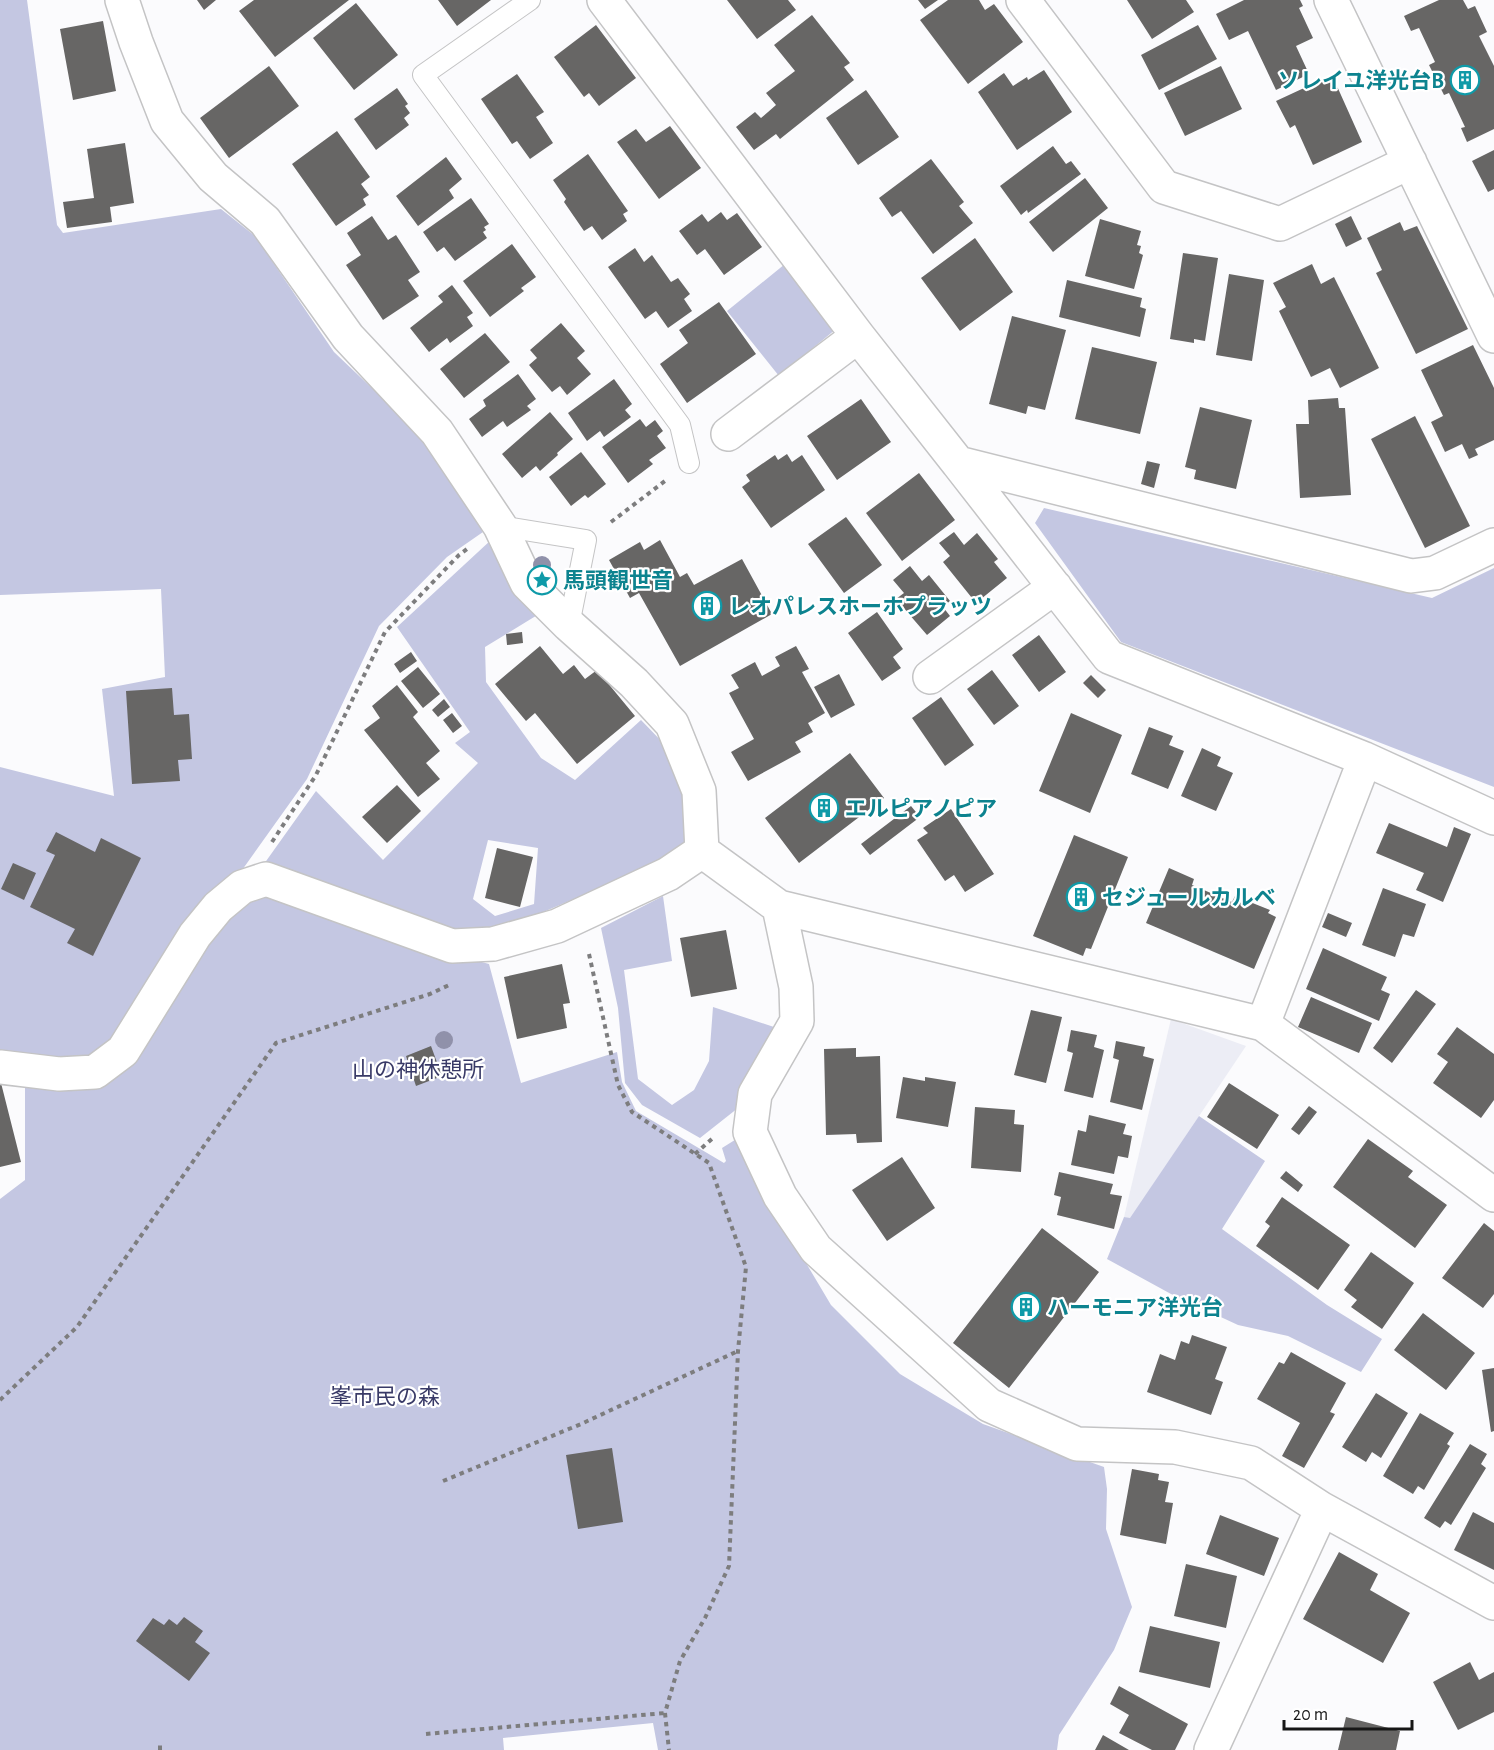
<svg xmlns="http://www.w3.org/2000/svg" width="1494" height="1750" font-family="'Alegreya Sans','Noto Sans JP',sans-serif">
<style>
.built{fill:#ecedf5}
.green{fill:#c4c7e2;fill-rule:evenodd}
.building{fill:#676665}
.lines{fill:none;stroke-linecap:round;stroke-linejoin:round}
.lane-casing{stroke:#c4c4c5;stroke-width:22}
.street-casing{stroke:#c4c4c5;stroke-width:36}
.path{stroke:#7d7d7e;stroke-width:4;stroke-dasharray:4.5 4.5;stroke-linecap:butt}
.lane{stroke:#fff;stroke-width:20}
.street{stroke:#fff;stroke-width:33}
.tree{fill:#9091aa}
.labels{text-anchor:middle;stroke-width:4.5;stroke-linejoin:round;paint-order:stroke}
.culture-label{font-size:22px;font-weight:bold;fill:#0d838f;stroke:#fff;text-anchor:start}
.park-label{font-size:22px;fill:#393a67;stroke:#fff}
</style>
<rect width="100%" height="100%" fill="#fbfbfd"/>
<!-- built -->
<path class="built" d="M1171 1019 1246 1046 1130 1219 1124 1217Z"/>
<!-- green -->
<path class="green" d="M0 0H27L57 225 63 233 221 209 255 236 334 352 419 433 483 532 447 557 379 626 307 779 230 887 114 1044 87 1061 0 1050V767L114 796 102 689 165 677 161 589 0 595Z
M785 264 836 329 779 376 727 311Z
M1044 508 1432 598 1494 568V787L1121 642 1035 523Z
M491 540 539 614 485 647 486 682 541 758 575 780 641 720 669 749 690 820 682 853 494 933 458 932 259 871 316 791 383 860 478 763 455 743 470 732 397 627ZM488 840 538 848 534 904 495 916 473 899Z
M268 890 467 958 489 964 521 1083 617 1052 622 1082 636 1111 724 1163 726 1161 722 1148 738 1138 746 1162 831 1305 900 1374 983 1424 1104 1467 1107 1489 1106 1529 1132 1607 1114 1650 1059 1735 1057 1750H658L653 1723 503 1738 504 1750H0V1199L25 1180V1080H99L235 905Z
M663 896 672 961 624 970 638 1079 672 1105 694 1090 709 1061 713 1007 780 1029 738 1108 700 1138 642 1105 625 1083 618 1008 601 928Z
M1199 1116 1265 1161 1222 1229 1327 1305 1382 1339 1361 1372 1288 1336 1238 1325 1171 1294 1107 1259 1124 1217 1130 1218Z"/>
<!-- building -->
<path class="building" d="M197 0H216L204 10Z
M254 0H349L275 57 239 11Z
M438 0H491L457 26Z
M727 0H788L796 10 757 39Z
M918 0H938L925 9Z
M948 0H979L985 10 994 4 1023 42 968 84 920 20Z
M1127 0H1186L1194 12 1152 39Z
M1244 0H1300L1303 6 1299 8 1313 38 1296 46 1309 74 1276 90 1248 31 1229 40 1216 14Z
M1439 0H1463L1468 9 1475 6 1487 32 1479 36 1494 66V129L1467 142 1461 128 1465 127 1449 93 1444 95 1429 65 1435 62 1419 28 1411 31 1404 16Z
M356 3 398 55 354 90 313 38Z
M812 15 850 63 844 67 854 80 780 139 776 134 754 150 736 127 755 112 761 118 776 105 766 93 795 71 774 45Z
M103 21 116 91 73 100 60 29Z
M596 25 636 78 599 106 589 93 584 97 554 57Z
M1198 25 1217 59 1159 90 1141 55Z
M269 66 299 106 229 158 200 118Z
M1221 66 1242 109 1185 136 1164 93Z
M1044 70 1072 112 1017 150 978 92 1004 73 1013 86 1027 77 1028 80Z
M517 74 544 112 536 117 553 143 530 159 517 141 512 144 481 99Z
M1332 75 1362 142 1313 165 1295 125 1290 128 1276 101Z
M397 88 408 104 405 106 410 113 404 118 409 125 376 150 354 119Z
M866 90 899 137 858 165 826 118Z
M670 126 701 168 659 199 617 142 636 129 646 142Z
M337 131 370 177 361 184 369 195 363 199 366 205 336 226 292 164Z
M125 143 134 203 110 207 112 222 67 228 63 202 94 198 87 149Z
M1053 146 1066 164 1071 161 1081 174 1028 213 1027 210 1021 215 1000 186Z
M1494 150V189L1488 192 1472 161Z
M588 154 628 211 623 214 627 221 602 240 592 226 584 231 564 202 566 199 553 180Z
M446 157 462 179 449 190 454 198 418 226 396 196Z
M931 159 964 202 959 206 973 223 933 254 901 211 892 217 879 198Z
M1085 178 1108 208 1053 252 1029 222Z
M471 198 489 224 484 227 486 230 483 232 487 238 455 261 444 247 437 252 423 232Z
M721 212 727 220 737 213 762 247 724 275 705 249 697 255 679 231 702 214 708 222Z
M372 216 388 240 396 235 420 272 408 280 419 296 383 320 346 265 361 255 347 233Z
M1351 216 1362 239 1346 247 1335 224Z
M1100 219 1141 231 1137 245 1141 246 1139 253 1143 255 1134 289 1085 276Z
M1400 222 1404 231 1417 226 1468 329 1416 354 1376 273 1382 270 1367 238Z
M975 238 1013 292 960 331 921 278Z
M512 244 536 277 521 288 524 291 490 317 463 281Z
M635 248 644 262 652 255 671 282 678 278 690 294 684 299 692 311 668 328 656 311 645 319 608 267Z
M1183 253 1218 258 1205 341 1194 339V343L1170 339Z
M1312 264 1321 284 1334 277 1379 368 1340 388 1330 368 1311 377 1279 311 1286 307 1273 283Z
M1229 274 1264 280 1252 361 1216 355Z
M1067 280 1142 298 1140 307 1146 309 1140 337 1059 317Z
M452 285 473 313 467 317 473 326 450 343 447 338 429 352 410 328 443 302 438 296Z
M719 302 756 354 687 403 660 364 688 343 679 330Z
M1012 316 1066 330 1045 410 1028 406 1026 414 989 404Z
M561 323 585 351 577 358 591 374 567 395 560 386 552 392 529 365 537 358 530 350Z
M485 333 510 362 464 398 440 369Z
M1473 345 1494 388V440L1475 449 1478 455 1469 459 1462 444 1445 452 1431 422 1443 416 1421 370Z
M1092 347 1157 362 1140 434 1075 419Z
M518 374 536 399 527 406 531 410 507 427 503 421 482 437 469 419 486 406 483 400Z
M614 379 632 404 625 410 631 417 604 437 600 431 587 441 568 413Z
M1338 398 1339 408H1345L1351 495 1300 498 1296 424H1309L1308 400Z
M861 399 891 442 837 480 807 436Z
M1200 407 1252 420 1236 489 1194 479 1196 470 1185 467Z
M550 412 573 439 557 453 558 455 540 471 536 466 522 478 502 454Z
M1415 416 1470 526 1425 548 1371 439Z
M640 419 646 427 655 420 663 431 657 436 666 448 649 460 653 464 628 483 602 447Z
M581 452 606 484 588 498 585 495 571 506 549 477Z
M787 454 792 462 802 455 825 490 771 528 742 487 750 481 746 475 775 455 778 460Z
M1147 461 1160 464 1154 488 1141 484Z
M919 473 955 520 902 561 866 513Z
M846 517 882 565 844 593 808 544Z
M954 532 964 545 977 533 998 559 994 562 1007 578 976 603 943 562 950 556 939 543Z
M660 540 680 577 687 573 694 585 742 559 772 614 680 666 639 593 630 598 609 560 640 542 644 550Z
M910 566 922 581 929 575 950 601 943 607 950 616 927 635 896 599 904 593 893 580Z
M877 612 903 649 893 657 901 668 882 681 848 633Z
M522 632 523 643 507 645 506 634Z
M1039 635 1066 672 1039 692 1012 655Z
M540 646 563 674 574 665 585 679 597 670 635 716 577 764 535 713 526 721 495 684Z
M796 646 809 669 802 672 825 713 808 723 813 732 795 742 801 752 748 781 731 752 754 739 729 693 739 688 731 675 755 662 762 676 780 666 775 657Z
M411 652 417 661 400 673 394 664Z
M418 667 440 694 423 708 401 681Z
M992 670 1019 706 994 725 967 689Z
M839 674 855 705 831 718 814 687Z
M1091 675 1106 690 1098 698 1083 683Z
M397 685 418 712 413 717 440 751 426 763 440 779 418 797 364 730 380 718 372 706Z
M172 688 174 715 189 714 192 759 178 760 180 781 132 784 126 691Z
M941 697 974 745 945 766 912 718Z
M444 699 450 707 438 717 432 710Z
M452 713 462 726 453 733 443 720Z
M1071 713 1122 735 1090 813 1039 791Z
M1149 727 1173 736 1169 745 1184 751 1168 789 1131 774Z
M1202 748 1221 757 1217 766 1233 773 1216 811 1181 796Z
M850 753 884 798 799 863 765 818Z
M397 785 421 811 387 843 362 817Z
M911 806 920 817 870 855 861 844Z
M951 809 994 874 965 892 954 875 945 881 917 840 928 833 923 828Z
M1389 823 1447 847 1454 827 1471 834 1443 902 1416 890 1424 873 1376 853Z
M56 832 95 852 101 838 141 858 93 956 67 943 75 929 30 907 55 855 46 851Z
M1074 835 1128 857 1091 949 1086 948 1083 956 1033 936Z
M497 848 533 857 520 907 485 898Z
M13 863 36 873 24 900 1 889Z
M1169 868 1194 879 1192 885 1232 902 1235 896 1270 910 1268 913 1276 917 1254 969 1146 923Z
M1383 888 1426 904 1414 937 1403 934 1395 957 1362 945Z
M1328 913 1352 923 1346 937 1322 927Z
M726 930 737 989 691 997 680 938Z
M1323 948 1387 977 1381 990 1390 994 1379 1021 1306 989Z
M562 964 570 1003 563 1004 567 1028 517 1039 504 977Z
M1416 990 1436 1004 1392 1063 1373 1048Z
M1311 997 1372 1023 1359 1053 1298 1027Z
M1031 1010 1062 1017 1046 1083 1014 1075Z
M1457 1027 1494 1054V1100L1481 1118 1433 1083 1448 1062 1437 1054Z
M1071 1030 1097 1035 1094 1047 1104 1050 1093 1098 1064 1091 1073 1053 1067 1051Z
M1116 1041 1145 1047 1143 1056 1154 1059 1142 1110 1110 1102 1119 1060 1113 1058Z
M431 1046 442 1076 416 1086 406 1056Z
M856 1048V1057L880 1056 882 1142 857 1143 856 1134 826 1135 824 1049Z
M903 1077 925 1081V1077L956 1082 948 1127 896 1118Z
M0 1079 21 1162 0 1167Z
M1229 1083 1279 1115 1257 1149 1207 1117Z
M1309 1106 1317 1112 1299 1135 1291 1129Z
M975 1107 1015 1110 1014 1124 1024 1125 1021 1172 971 1168Z
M1089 1115 1126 1124 1123 1134 1132 1136 1128 1158 1118 1156 1114 1174 1071 1165 1078 1130 1086 1132Z
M1368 1139 1413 1171 1408 1177 1447 1205 1415 1248 1333 1187Z
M902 1157 935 1208 887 1241 852 1190Z
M1286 1171 1303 1185 1298 1192 1280 1178Z
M1059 1172 1113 1184 1110 1194 1122 1196 1114 1229 1057 1215 1061 1197 1054 1195Z
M1282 1197 1350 1245 1318 1290 1256 1246 1270 1226 1265 1222Z
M1484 1223 1494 1231V1294L1483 1308 1442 1278Z
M1042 1228 1099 1272 1009 1388 953 1343Z
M1371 1252 1414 1283 1382 1329 1351 1307 1357 1300 1344 1290Z
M1423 1313 1475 1353 1446 1390 1394 1350Z
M1192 1335 1227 1347 1215 1379 1223 1382 1211 1415 1147 1392 1160 1354 1175 1360 1181 1341 1189 1344Z
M1291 1352 1346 1383 1330 1412 1335 1414 1304 1468 1282 1456 1300 1423 1257 1399 1279 1362 1284 1364Z
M1494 1368V1431L1491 1432 1482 1370Z
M1376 1393 1408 1413 1381 1458 1372 1452 1366 1462 1342 1447Z
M1420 1413 1454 1433 1447 1444 1450 1446 1424 1490 1418 1486 1413 1494 1383 1476Z
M1470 1444 1487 1454 1481 1464 1486 1468 1451 1525 1445 1521 1440 1528 1424 1518Z
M612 1448 623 1522 578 1529 566 1455Z
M1132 1469 1159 1474 1158 1480 1169 1482 1165 1502 1173 1503 1166 1544 1120 1535Z
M1473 1512 1494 1523V1570L1454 1550Z
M1220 1515 1279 1538 1264 1576 1206 1554Z
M1339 1552 1378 1574 1370 1590 1410 1613 1383 1663 1303 1619Z
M1186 1564 1237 1576 1226 1628 1174 1616Z
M184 1617 203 1631 195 1642 210 1653 189 1681 136 1641 153 1618 164 1625 169 1619 177 1625Z
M1150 1626 1220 1642 1210 1688 1139 1672Z
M1470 1662 1479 1680 1494 1672V1712L1458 1730 1433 1682Z
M1119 1686 1188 1724 1175 1750H1152L1119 1733 1129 1715 1110 1704Z
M1346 1717 1400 1731 1396 1750H1338Z
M1103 1735 1129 1750H1095Z"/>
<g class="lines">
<!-- lane casing -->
<g class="lane-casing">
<path id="lane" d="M530 0 423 75 680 425 689 463
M500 526 586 540 569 625"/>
</g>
<!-- street casing -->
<g class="street-casing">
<path id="street" d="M122 0 136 42 167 121 213 177 265 221 348 337 437 432 500 526 527 583 569 625 634 683 672 724 699 791 702 851 779 907 1263 1024 1494 1195
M604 0 858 336 958 463 1411 576 1435 573 1494 545
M1023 0 1164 187 1280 224 1410 162
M1331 0 1494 336
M728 434 858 336
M958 463 1109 657 1365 759 1494 818
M930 677 1055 587
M779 907 796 987 797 1021 755 1094 750 1132 780 1196 816 1249 989 1405 1077 1444 1175 1447 1251 1463 1322 1509 1494 1603
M1263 1024 1365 759
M0 1067 59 1074 95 1072 123 1051 195 935 218 907 242 887 266 879 452 946 493 944 557 926 668 874 702 851
M1211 1750 1322 1509"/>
</g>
<!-- path -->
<path class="path" d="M611 522 665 481
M272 842 316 775 385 632 459 555 467 549
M589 954 618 1085 632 1112 709 1163 746 1267 738 1351 729 1566 705 1618 680 1661 665 1713 669 1750
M695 1154 713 1138
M0 1400 77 1327 276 1043 430 994 449 985
M443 1481 581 1424 738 1351
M426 1734 665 1713
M160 1750V1743"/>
<!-- lane -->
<use href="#lane" class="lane"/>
<!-- street -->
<use href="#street" class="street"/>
</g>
<!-- trees -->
<g class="tree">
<circle cx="542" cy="565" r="9"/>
<circle cx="444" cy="1040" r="9"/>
</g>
<!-- icons -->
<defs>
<g id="building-ring" transform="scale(1.5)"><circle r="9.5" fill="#fff" stroke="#0f9aa8" stroke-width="1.5"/><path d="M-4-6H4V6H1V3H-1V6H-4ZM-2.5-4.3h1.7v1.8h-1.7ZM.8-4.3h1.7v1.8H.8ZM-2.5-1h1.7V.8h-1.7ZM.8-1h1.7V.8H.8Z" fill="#0f9aa8"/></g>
<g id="sight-ring" transform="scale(1.5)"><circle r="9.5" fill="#fff" stroke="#0f9aa8" stroke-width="1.5"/><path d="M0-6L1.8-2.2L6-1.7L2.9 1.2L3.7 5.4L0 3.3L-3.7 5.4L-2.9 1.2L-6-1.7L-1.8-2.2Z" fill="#0f9aa8"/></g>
</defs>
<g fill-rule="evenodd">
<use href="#building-ring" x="1465" y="80"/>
<use href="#sight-ring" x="542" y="580"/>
<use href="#building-ring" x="707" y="606"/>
<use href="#building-ring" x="824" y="808"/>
<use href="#building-ring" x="1081" y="897"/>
<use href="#building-ring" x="1026" y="1307"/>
</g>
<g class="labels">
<!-- culture labels -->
<g class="culture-label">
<text x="1444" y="88" text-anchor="end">ソレイユ洋光台B</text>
<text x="563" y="588">馬頭観世音</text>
<text x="728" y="614">レオパレスホーホプラッツ</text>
<text x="845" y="816">エルピアノピア</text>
<text x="1102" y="905">セジュールカルベ</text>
<text x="1047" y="1315">ハーモニア洋光台</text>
</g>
<!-- park labels -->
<g class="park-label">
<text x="418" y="1077">山の神休憩所</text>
<text x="385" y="1404">峯市民の森</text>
</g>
</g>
<!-- scale -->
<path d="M1284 1720v9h128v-9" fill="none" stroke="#161616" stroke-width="3"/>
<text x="1293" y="1720" font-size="18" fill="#161616" stroke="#ffffff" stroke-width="4.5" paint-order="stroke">20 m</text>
</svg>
